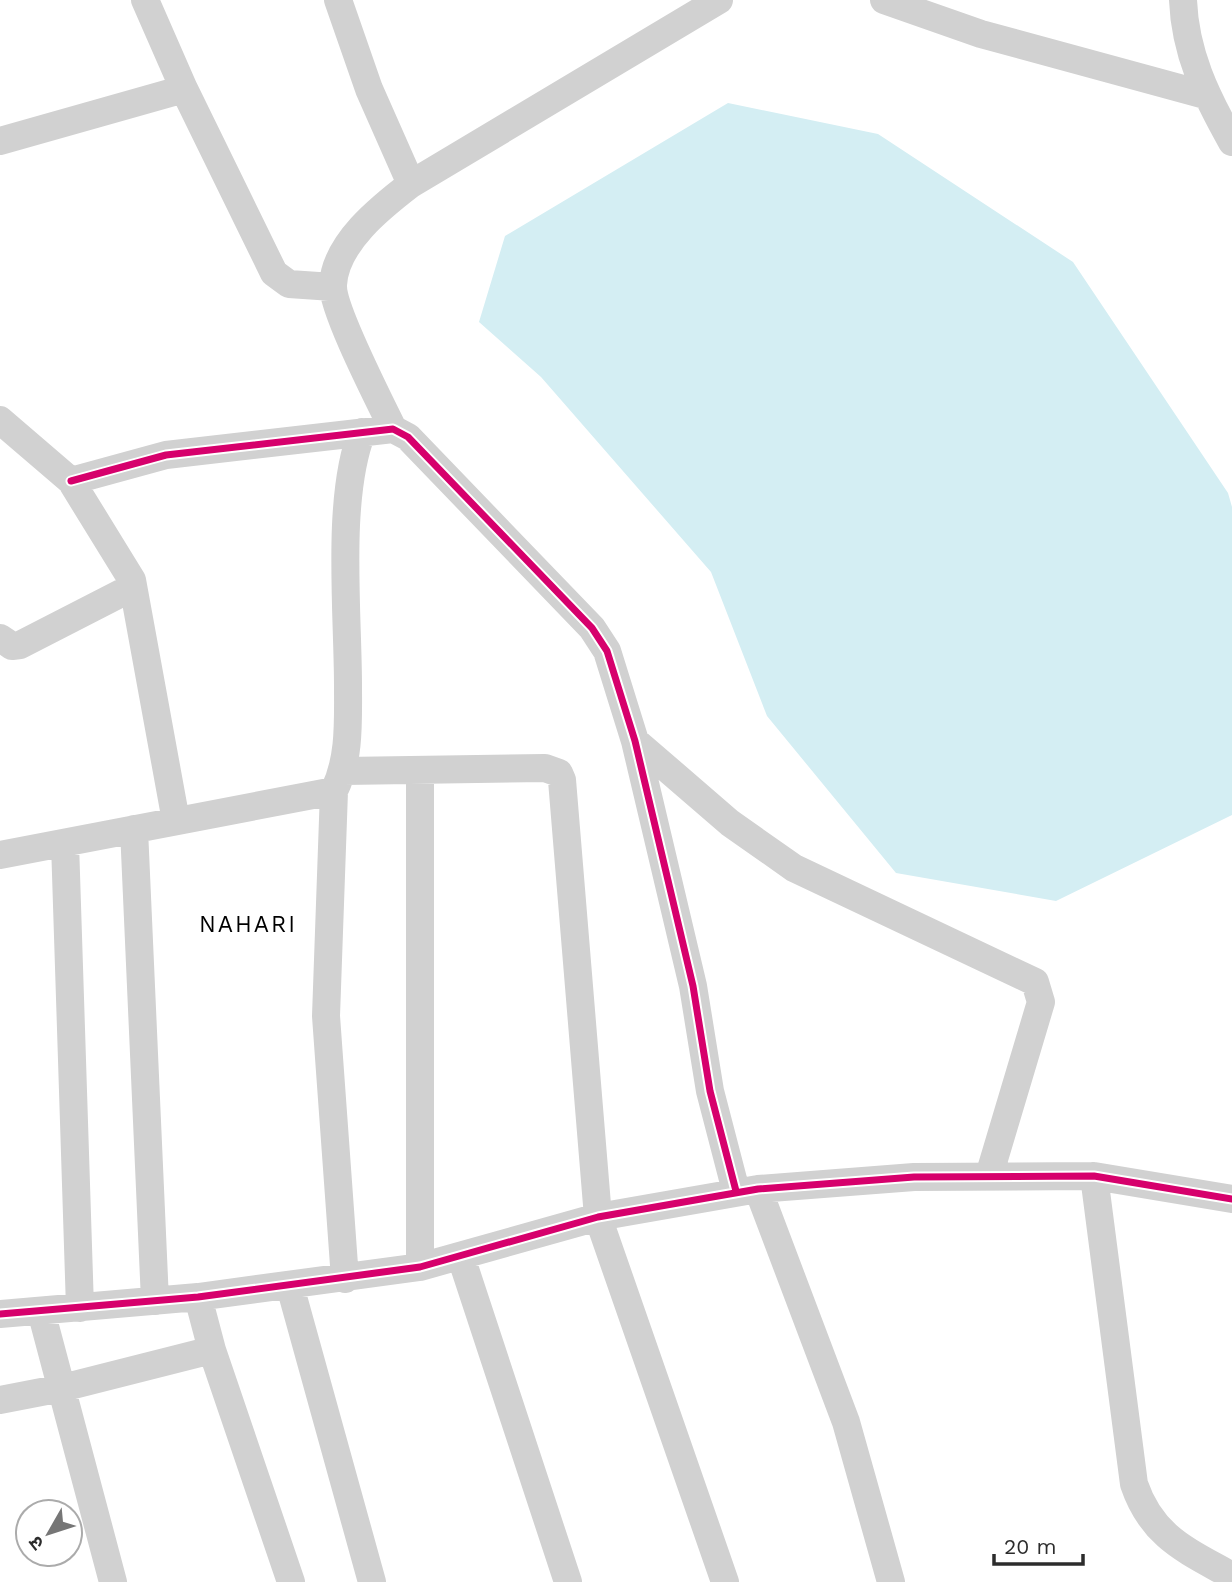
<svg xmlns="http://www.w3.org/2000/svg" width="1232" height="1582" font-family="'Work Sans','Noto Sans Devanagari',sans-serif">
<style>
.water{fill:#d4eef3}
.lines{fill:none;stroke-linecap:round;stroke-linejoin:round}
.minor{stroke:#d1d1d1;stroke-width:28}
.cycleway-casing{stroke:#fff;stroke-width:11}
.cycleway{stroke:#d6006c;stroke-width:7}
.labels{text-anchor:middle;stroke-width:7;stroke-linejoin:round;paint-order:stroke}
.quarter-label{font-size:23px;letter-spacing:2px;fill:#000;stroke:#fff}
</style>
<rect width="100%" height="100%" fill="#fff"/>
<!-- water -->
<path class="water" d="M728 103 878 134 1073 262 1228 493 1232 507V815L1056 901 896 873 767 716 711 572 541 377 479 322 505 236Z"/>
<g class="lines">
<!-- minor -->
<path class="minor" d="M145 0 184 89 274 273 289 284 333 287
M338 0 369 89 411 184
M884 0 981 34 1205 95
M1183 0C1185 53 1206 96 1232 142
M0 141 184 89
M0 420 71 481 132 580 176 821
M393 429C380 402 332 309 333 285 335 243 381 207 411 184L719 0
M71 481 166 455 393 429 408 437 592 628 607 651 635 741 693 986 710 1091 736 1191
M0 638 12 646 20 645 133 587
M635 741 730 823 794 868 1035 982 1041 1002 989 1176
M420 770V1267
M344 771 545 768 559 773 562 780 598 1217 725 1582
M334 791 326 1016 345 1279
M134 829 155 1301
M65 843 80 1308
M0 855 334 791C350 759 348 721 348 686 348 613 336 498 362 432
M1094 1176 1134 1484C1152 1537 1186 1550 1232 1576
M758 1189 846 1422 891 1582
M461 1257 568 1582
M290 1286 372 1582
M198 1297 212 1350 291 1582
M41 1311 113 1582
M0 1314 198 1297 420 1267 598 1217 758 1189 914 1177 1094 1176 1232 1199
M0 1400 62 1388 212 1350"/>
<!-- cycleway casing -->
<g class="cycleway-casing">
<path id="cycleway" d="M71 481 166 455 393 429 408 437 592 628 607 651 635 741 693 986 710 1091 736 1191
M0 1314 198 1297 420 1267 598 1217 758 1189 914 1177 1094 1176 1232 1199"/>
</g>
<!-- cycleway -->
<use href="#cycleway" class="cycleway"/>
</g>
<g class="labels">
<!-- quarter labels -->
<g class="quarter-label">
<text x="248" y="932">NAHARI</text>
</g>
</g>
<!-- north arrow -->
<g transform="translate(49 1533) rotate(231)"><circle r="33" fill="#ffffff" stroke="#ababab" stroke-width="2"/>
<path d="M0-5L12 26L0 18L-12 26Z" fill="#767676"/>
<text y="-10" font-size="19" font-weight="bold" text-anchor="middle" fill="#2c2c2c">उ</text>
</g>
<!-- scale -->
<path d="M994 1554v10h89v-10" fill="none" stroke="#2c2c2c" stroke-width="3.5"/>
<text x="1004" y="1554" font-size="21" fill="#2c2c2c" stroke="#ffffff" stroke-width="5" paint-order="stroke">20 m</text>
</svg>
